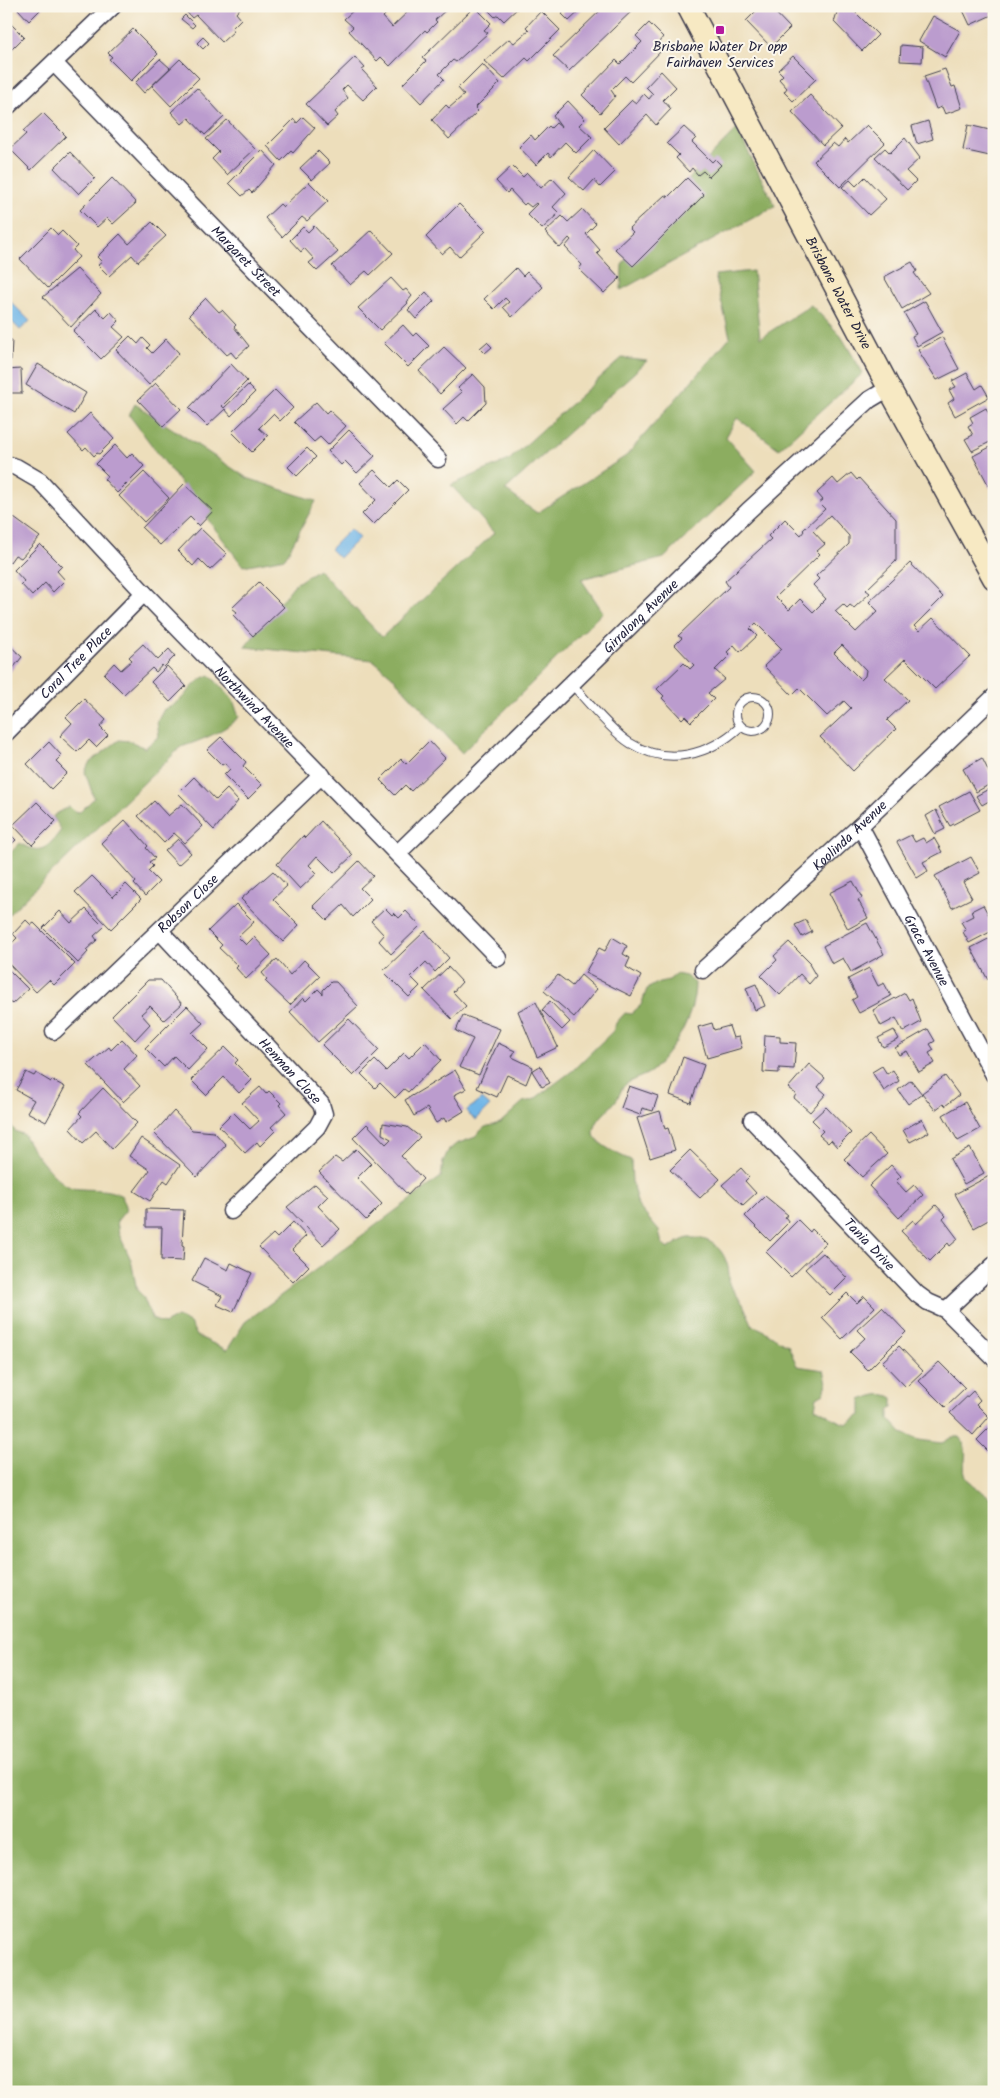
<svg xmlns="http://www.w3.org/2000/svg" width="1000" height="2098" font-family="Kalam,sans-serif">
<style>
.forest{fill:#8cad61;stroke:#57684e}
.water{fill:#71b6e7;stroke:#4a6c91}
.building{fill:#bb9cce;fill-rule:evenodd}
.lines{fill:none;stroke-linecap:round;stroke-linejoin:round}
.lane-casing{stroke:#403e4e;stroke-width:10}
.street-casing{stroke:#403e4e;stroke-width:19}
.secondary-casing{stroke:#403e4e;stroke-width:25}
.lane{stroke:#fff;stroke-width:8}
.street{stroke:#fff;stroke-width:16}
.secondary{stroke:#f7e9c3;stroke-width:22}
.poi-dot{fill:#b5179e;stroke:#fbf7ec;stroke-width:2}
.labels{text-anchor:middle;stroke-width:4;stroke-linejoin:round;paint-order:stroke}
.poi-label{font-size:14px;fill:#22223b;stroke:#fbf7ec}
.street-label{font-size:14px;fill:#22223b;stroke:#fbf7ec}
</style>
<rect width="100%" height="100%" fill="#fbf7ec"/>
<filter id="ink" filterUnits="userSpaceOnUse"><feTurbulence type="fractalNoise" baseFrequency=".02" numOctaves="2"/><feDisplacementMap in="SourceGraphic" scale="10" xChannelSelector="R" yChannelSelector="G"/><feConvolveMatrix kernelMatrix="1 2 1 2 8 2 1 2 1" color-interpolation-filters="sRGB"/></filter>
<filter id="wash" filterUnits="userSpaceOnUse"><feTurbulence type="fractalNoise" baseFrequency=".0096" numOctaves="4" result="noise"/><feDisplacementMap in="SourceGraphic" scale="20" xChannelSelector="R" yChannelSelector="G"/><feGaussianBlur stdDeviation="1.12" result="paint"/><feColorMatrix in="noise" values="0 0 0 0 0 0 0 0 0 0 0 0 0 0 0 0 0 1.4 0 .05"/><feComposite in="paint" operator="in"/></filter>
<g filter="url(#wash)">
<rect width="100%" height="100%" fill="#eddebb"/>
<!-- forest -->
<path class="forest" d="M737 129 775 206 621 290 622 265 694 173Z
M753 271 760 338 811 305 841 336 863 373 779 449 737 418 726 437 756 471 664 558 581 579 603 612 462 753 391 675 373 660 245 647 294 585 318 569 382 637 494 533 451 485 509 460 622 358 647 361 505 490 537 513 626 456 730 337 715 275Z
M135 404 247 478 316 501 285 558 243 566 129 415Z
M210 675 233 700 239 717C223 732 202 740 181 747L6 917V857L20 843C40 856 48 848 61 830L53 816 69 806 74 811 80 812 94 798 85 772 89 763 119 740 130 741 145 748 159 736 157 722 164 709C184 705 190 681 210 675Z
M676 974 686 976 695 983C695 1015 676 1047 653 1070 645 1077 630 1079 623 1087 620 1092 619 1098 614 1103 605 1114 595 1119 594 1133 593 1143 623 1157 631 1160L632 1182 638 1206 659 1231 662 1244 668 1249C674 1245 682 1239 689 1238 718 1236 731 1259 729 1284L743 1304 753 1326C766 1329 775 1340 788 1345L797 1366 824 1370 827 1383 824 1393 817 1397 815 1408C827 1413 834 1421 847 1424L861 1415V1400C871 1396 883 1391 893 1398V1407L889 1411V1419L902 1433 919 1440 942 1443 952 1437H959C973 1454 959 1464 967 1478 973 1489 986 1492 994 1501V2092H6V1119L15 1131 24 1135C30 1149 58 1185 73 1188 90 1191 107 1187 122 1196L126 1210 117 1221 119 1234 131 1260 137 1290 143 1296 152 1319 164 1324 177 1317 190 1323 197 1336 227 1350 245 1322 441 1177 443 1162 448 1151 456 1144 473 1138 485 1127 500 1123 523 1102 533 1100 572 1071 613 1031 616 1023 625 1013 631 1014 641 1005 647 989 659 982 669 980Z"/>
<!-- water -->
<path class="water" d="M7 298 30 321 20 330 6 316Z
M350 529 359 538 339 558 330 549Z
M482 1099 490 1106 476 1120 468 1114 467 1110Z"/>
<g id="blocks">
<!-- building -->
<path class="building" d="M21 6H44L29 21 18 9Z
M181 6H242L236 13 241 19 232 28 234 31 222 42 196 15 192 18Z
M358 6H394L383 17 392 27 414 6H450L435 20 437 22 427 32 425 30 390 66 381 57 377 61 349 31 353 27 344 19Z
M475 6H484L479 11 491 23 484 30 488 33 456 62 453 60 439 74 444 79 421 103 403 84 426 61 422 58Z
M484 6H520L504 21 498 15 495 17Z
M559 6H585L569 21 562 14 564 11Z
M605 6H637L569 71 553 56Z
M761 6H769L790 28 771 47 746 21Z
M839 6H849L878 35 862 51 834 22Z
M961 6H988L992 15 970 25Z
M541 11 560 30 529 61 526 58 504 79 484 61 509 39 514 43 529 30 526 27Z
M185 15 195 25 192 28 181 19Z
M933 16 960 31 945 57 919 41Z
M10 23 24 37 6 55V27Z
M649 23 663 37 659 42 665 47 631 82 625 76 611 90 615 96 600 113 582 95 616 60 620 64 642 42 636 36Z
M133 29 158 54 131 81 109 59 112 57 108 53Z
M203 37 209 43 203 49 197 43Z
M901 45 923 47 922 62 900 61Z
M793 56 816 79 793 101 784 92 787 88 779 79 783 75 778 70Z
M355 57 365 68 362 70 377 86 363 100 347 85 342 90 348 98 335 112 338 116 327 126 306 104Z
M160 59 170 68 144 93 135 83Z
M180 59 199 78 171 106 152 86Z
M482 64 500 83 475 108 478 111 449 139 432 120 446 105 449 108 464 95 458 88Z
M945 69 952 87 955 86 962 108 945 114 942 107 936 109 924 76Z
M661 71 676 87 663 100 671 109 656 125 647 115 619 144 604 128 632 100 636 103 644 94 649 99 653 94 646 87Z
M197 88 224 117 205 135 189 118 182 124 171 112Z
M810 95 841 128 823 145 792 112Z
M568 101 585 119 579 125 592 137 576 153 565 142 551 157 548 153 536 165 519 147 531 135 535 140 549 126 551 128 556 123 561 127 553 116Z
M43 113 66 136 31 170 10 149 26 134 23 131Z
M303 117 315 128 293 153 291 151 281 161 267 146 294 119 297 123Z
M227 120 255 149 227 175 212 159 219 152 206 139Z
M928 121 933 139 917 144 912 126Z
M867 125 885 143 840 187 814 161 833 143 838 147 845 139 848 143Z
M968 125 994 131V157L963 150Z
M684 127 696 138 692 142 712 162 715 159 721 165 709 177 703 171 698 175 692 168 689 172 676 158 679 155 667 143Z
M905 138 920 158 906 171 916 181 907 190 875 157 885 148 890 153Z
M262 150 276 165 252 193 249 190 242 196 229 183Z
M594 150 615 172 600 187 594 180 584 191 569 177Z
M318 151 330 163 312 180 300 168Z
M70 152 95 178 79 194 54 168Z
M512 166 523 177 527 173 541 188 552 178 566 193 553 207 559 213 542 229 527 214 537 204 536 203 531 207 526 203 524 205 510 190 507 193 496 181Z
M865 177 886 199 869 215 842 187 850 180 856 186Z
M112 178 136 203 113 224 107 218 97 227 80 210Z
M687 178 704 195 633 266 615 249 633 232 629 228 665 195 668 197Z
M309 182 328 201 307 221 302 217 282 237 265 218 280 204 283 207Z
M459 204 486 231 459 257 450 247 442 254 426 237Z
M582 209 596 224 586 234 600 250 597 253 620 278 604 293 579 269 582 265 565 247 571 240 569 238 560 248 545 232 562 216 568 222Z
M152 222 166 236 138 262 132 255 109 276 98 265 102 262 97 257 120 234 129 244Z
M314 226 338 252 317 271 309 263 314 259 304 248 301 252 290 240 303 227 308 232Z
M51 228 58 235 62 231 77 246 73 250 79 257 48 288 20 259Z
M371 230 393 253 370 275 366 271 350 285 332 266Z
M912 262 917 271 914 273 929 293 902 309 884 277Z
M516 268 523 276 527 272 543 287 512 317 503 307 509 302 505 298 494 309 484 299Z
M77 269 101 294 71 327 43 297Z
M391 278 403 291 406 289 412 296 407 302 408 303 380 330 358 308Z
M426 292 434 301 416 319 408 310Z
M206 298 219 312 222 310 236 325 234 327 249 346 236 358 231 352 227 355 189 315Z
M925 301 942 332 917 346 912 336 916 334 904 313Z
M96 309 105 318 111 312 119 321 113 327 124 337 101 359 73 331Z
M403 325 413 336 416 333 429 346 408 367 384 343Z
M130 336 138 344 143 338 150 345 147 348 152 353 166 339 179 353 149 385 116 350Z
M942 337 959 369 937 380 918 350Z
M6 340H12L11 360 6 361Z
M487 342 492 347 485 353 480 348Z
M444 347 466 368 440 394 419 371Z
M38 364 86 393 74 414 26 385Z
M231 364 247 381 222 406 224 408 248 385 255 392 231 416 225 409 207 426 189 408Z
M21 369 22 393H6V370Z
M967 373 976 389 982 385 989 397 955 416 948 403 954 399 949 390 956 387 952 381Z
M473 374 485 387 486 403 468 421 464 417 457 424 443 409 462 392 458 388Z
M156 383 181 409 163 426 138 400Z
M275 390 293 408 280 421 273 414 259 428 268 436 252 452 232 432Z
M316 402 326 413 329 410 346 426 328 445 320 437 314 442 294 422Z
M986 408 994 423V440L972 451 965 439 973 435 968 426 973 423 970 417Z
M90 413 114 439 99 454 97 453 94 456 86 447 83 450 68 434Z
M349 430 375 456 357 473 345 461 341 465 328 451Z
M115 445 127 458 132 453 144 466 117 493 104 479 108 476 96 464Z
M994 445V486L990 488 973 456Z
M307 448 316 457 297 476 288 467Z
M374 470 391 487 398 480 408 490 373 525 362 514 376 500 360 483Z
M144 472 169 498 144 522 119 496Z
M851 473 857 480 859 478 896 519V561L866 590 870 593 854 608 850 605 847 608 843 604 835 611 856 632 878 611 869 602 910 563 943 597 914 626 919 631 933 618 970 656 935 689 905 659 885 678 908 700 887 720 896 729 853 771 820 737 851 708 844 701 827 716 799 688 792 695 764 666 782 649 756 623 750 629 757 636 740 652 734 645 727 652 730 655 715 670 725 679 708 693 714 699 691 722 685 716 682 719 662 698 664 696 657 689 684 663 690 669 694 665 675 645 682 638 678 636 729 587 725 581 771 539 768 536 785 519 801 535 804 531 803 530 825 509 819 503 823 500 817 493 833 478 838 484ZM830 515 849 536V544L816 576 819 579 813 585 826 599 813 612 800 599 789 610 776 597 820 554 817 551 825 544 813 531ZM842 645 866 670 865 676 861 680 834 653Z
M184 484 213 511 199 526 190 517 160 545 142 528Z
M14 518 40 537 21 558 15 555 10 562 6 559V528Z
M200 528 227 554 210 570 199 559 193 566 178 551Z
M40 544 62 566 57 571 65 580 53 592 45 583 32 596 21 584 24 581 14 570Z
M259 582 284 607 253 636 233 615 237 612 232 608Z
M6 642 22 657 6 677Z
M143 644 158 660 169 649 175 656 164 667 162 665 156 672 152 668 124 694 104 674 114 663 121 670 132 660 129 657Z
M167 666 186 686 170 702 151 682Z
M84 699 106 720 100 727 108 735 96 747 89 740 77 752 60 736 72 723 66 717Z
M221 737 246 762 243 766 262 785 248 799 224 775 230 769 225 763 222 765 207 750Z
M429 741 445 758 411 791 405 785 395 795 380 780 401 759 406 764Z
M49 742 62 756 56 762 67 773 51 789 27 764Z
M982 758 994 782 976 792 963 769Z
M194 777 216 800 227 789 238 801 214 830 178 793Z
M994 786V798L982 805 976 796Z
M969 791 980 810 950 826 939 807Z
M154 801 168 816 182 804 203 826 185 843 174 833 164 843 138 816Z
M37 802 56 821 32 845 13 825Z
M936 810 945 829 935 834 926 816Z
M125 820 148 846 146 848 155 858 149 862 153 866 148 871 159 882 145 896 134 884 136 882 101 843Z
M321 821 353 855 334 873 317 856 309 865 317 873 300 889 277 864 303 836 305 838Z
M6 830 16 840 6 849Z
M911 835 915 842 923 838 926 843 934 838 942 852 923 862 928 871 917 878 897 842Z
M178 839 191 853 178 865 165 851Z
M971 857 980 873 963 882 972 898 952 908 935 876Z
M359 861 373 876 360 888 371 899 353 917 343 905 327 920 313 906Z
M273 871 287 886 273 899 299 925 283 942 241 899Z
M92 876 113 897 126 884 141 899 111 929 75 892Z
M853 881 862 898 858 900 868 918 848 929 829 893Z
M236 904 254 922 238 937 246 945 254 937 271 955 246 979 236 968 238 966 219 948 222 945 208 931Z
M983 905 994 924V930L969 943 963 932 966 930 961 922 973 916 971 911Z
M385 908 392 915 394 913 399 918 406 911 420 926 391 954 379 941 384 935 371 921Z
M86 909 104 927 94 936 97 940 86 950 88 952 78 963 43 928 60 911 71 923Z
M26 920 31 925 34 923 75 964 54 985 49 980 36 992 6 961V949L17 938 13 934Z
M806 920 812 932 802 937 795 925Z
M867 923 884 954 851 972 843 958 832 964 823 946Z
M425 931 449 958 435 972 426 962 411 977 420 986 409 997 383 971Z
M994 936V977L988 980 971 948Z
M612 937 627 946 623 954 630 958 626 967 641 976 631 996 585 973 599 948 605 951Z
M789 942 810 963 809 964 816 976 809 984 800 974 780 995 761 976 777 960 774 956Z
M277 959 290 975 304 960 320 976 290 1005 265 981 267 979 262 973Z
M6 967 28 989 12 1004 6 999Z
M448 967 462 982 453 992 466 1006 452 1019 424 990Z
M869 968 878 986 884 983 891 996 859 1013 852 1000 857 997 848 979Z
M558 975 572 986 581 975 597 989 574 1017 544 991Z
M148 980H161L182 1004 164 1020 150 1006 141 1014 150 1024 135 1040 112 1016Z
M331 982H336L358 1006 318 1042 290 1012 303 998 306 1001 318 989 323 994V990Z
M756 984 765 1006 755 1010 746 988Z
M905 993 909 1000 912 998 921 1022 903 1032 896 1018 881 1026 873 1010Z
M550 1001 570 1022 562 1030 542 1010Z
M536 1002 558 1047 537 1057 518 1011Z
M187 1006 203 1023 192 1033 208 1049 188 1070 174 1056 164 1067 145 1048Z
M463 1015 500 1029 479 1075 459 1067 473 1039 456 1031Z
M349 1019 379 1050 353 1076 322 1045Z
M712 1023 714 1030 729 1026 733 1038 739 1037 742 1048 707 1058 698 1027Z
M928 1029 935 1041 930 1044 934 1050 929 1053 935 1063 919 1072 907 1051 899 1055 895 1048Z
M894 1030 899 1039 883 1047 878 1038Z
M765 1035 780 1036V1042L796 1043 794 1069 779 1068V1073L763 1072Z
M122 1039 137 1055 124 1069 140 1086 123 1102 88 1065 109 1047 111 1050Z
M425 1042 441 1060 408 1092 404 1089 395 1098 380 1083 375 1088 361 1074 375 1060 386 1071 404 1053 409 1058Z
M498 1043 515 1051 512 1057 533 1067 526 1084 507 1075 497 1097 477 1088Z
M225 1047 238 1060 235 1063 252 1080 239 1093 224 1077 206 1095 191 1080Z
M683 1057 704 1065 691 1103 670 1095Z
M809 1064 825 1078 818 1087 826 1094 810 1112 794 1098 796 1094 788 1088Z
M540 1066 550 1083 542 1087 532 1071Z
M882 1066 887 1074 893 1070 899 1081 884 1091 872 1072Z
M455 1070 466 1089 454 1095 464 1111 446 1122 444 1118 436 1123 427 1108 414 1116 405 1100Z
M26 1072 34 1076 36 1073 51 1082 52 1080 65 1087 46 1122 27 1112 34 1100 16 1090Z
M945 1076 959 1095 945 1106 943 1104 935 1110 922 1093Z
M911 1080 922 1094 908 1104 898 1090Z
M629 1086 658 1096 653 1111 642 1108 640 1115 621 1108Z
M260 1087 266 1094 269 1091 281 1103 279 1105 286 1113 271 1127 275 1131 260 1146 257 1142 245 1153 219 1126 233 1112 250 1129 259 1121 242 1103Z
M103 1088 137 1123 112 1149 96 1131 83 1143 70 1129 82 1116 79 1113Z
M965 1102 980 1129 958 1141 943 1115Z
M826 1107 851 1133 837 1147 831 1140 828 1143 819 1135 823 1131 812 1120Z
M174 1111 192 1130 214 1132 226 1145 197 1177 154 1133Z
M660 1111 665 1129 668 1128 675 1150 650 1158 637 1118Z
M922 1119 929 1132 910 1142 903 1130Z
M383 1123 407 1127 420 1137 401 1156 423 1179 408 1195 353 1138 367 1124 386 1144 391 1139 382 1134Z
M869 1135 887 1154 862 1177 844 1159Z
M141 1138 180 1165 168 1183 164 1180 150 1201 134 1191 150 1170 129 1156Z
M970 1148 984 1173 964 1184 950 1159Z
M356 1149 371 1164 357 1178 382 1204 366 1220 319 1172 335 1157 342 1162Z
M690 1150 720 1179 700 1198 670 1170Z
M891 1165 901 1176 896 1181 906 1192 914 1185 923 1195 899 1218 869 1186Z
M741 1168 749 1177 745 1181 756 1193 743 1205 722 1185Z
M991 1175 994 1180V1201L988 1204 994 1217 974 1228 955 1194Z
M315 1184 328 1196 318 1206 340 1229 323 1245 287 1207Z
M765 1196 788 1215 785 1217 789 1222 770 1241 745 1216Z
M936 1205 946 1216 943 1219 958 1239 950 1246 948 1243 930 1261 901 1231 913 1220 916 1224Z
M146 1209 184 1210 182 1245 184 1246 183 1261 161 1260 162 1227H146Z
M798 1220 810 1232 812 1229 826 1243 791 1277 766 1252Z
M293 1222 306 1236 292 1249 309 1266 293 1282 259 1247 273 1234 277 1238Z
M823 1253 847 1278 830 1295 805 1269Z
M204 1258 228 1270 231 1263 252 1273 233 1312 217 1305 222 1296 192 1281Z
M847 1293 857 1303 864 1296 875 1307 842 1339 822 1318Z
M882 1307 906 1332 868 1370 850 1352 865 1338 857 1330Z
M899 1346 923 1371 906 1387 882 1362Z
M939 1362 965 1388 945 1407 919 1381Z
M973 1391 980 1400 976 1404 989 1417 973 1435 950 1413Z
M994 1423V1457L977 1440Z"/>
</g>
</g>
<g filter="url(#ink)">
<use href="#blocks" fill-opacity="0" stroke="#403e4e" stroke-width="1"/>
<g class="lines">
<!-- lane casing -->
<g class="lane-casing">
<path id="lane" d="M571 683C584 698 613 733 630 743 668 767 710 755 741 726
M736 714a17 17 0 1 1 34 0a17 17 0 1 1-34 0Z"/>
</g>
<!-- street casing -->
<g class="street-casing">
<g id="street">
<path id="s1" d="M54 63 438 459"/>
<path d="M6 108 113 6"/>
<path id="s2" d="M6 464 16 467 40 481 144 593 498 958"/>
<path id="s3" d="M6 733 144 593"/>
<path id="s4" d="M860 826 994 1075"/>
<path id="s5" d="M398 853 748 511 869 400 889 388"/>
<path id="s6" d="M160 931 321 1104 324 1114 317 1127 231 1211"/>
<path id="s7" d="M703 970 860 826 994 697"/>
<path id="s8" d="M54 1031 322 775"/>
<path id="s9" d="M752 1120 917 1294 928 1302 946 1310 994 1358"/>
<path d="M946 1310 994 1265"/>
</g>
</g>
<!-- secondary casing -->
<g class="secondary-casing">
<g id="secondary">
<path id="s10" d="M688 6 889 388 994 578"/>
</g>
</g>
<!-- lane -->
<use href="#lane" class="lane"/>
<!-- street -->
<use href="#street" class="street"/>
<!-- secondary -->
<use href="#secondary" class="secondary"/>
</g>
</g>
<!-- markers -->
<rect class="poi-dot" x="715" y="25" width="10" height="10" rx="2.5"/>
<g class="labels">
<!-- poi labels -->
<g class="poi-label">
<text x="720" y="51">Brisbane Water Dr opp<tspan x="720" dy="16">Fairhaven Services</tspan></text>
</g>
<!-- street labels -->
<g class="street-label">
<text dy="5" stroke="none"><textPath href="#s1" startOffset="276">Margaret Street</textPath></text>
<text dy="5" stroke="none"><textPath href="#s10" startOffset="324">Brisbane Water Drive</textPath></text>
<text dy="5" stroke="none"><textPath href="#s5" startOffset="339">Girralong Avenue</textPath></text>
<text dy="5" stroke="none"><textPath href="#s3" startOffset="99">Coral Tree Place</textPath></text>
<text dy="5" stroke="none"><textPath href="#s2" startOffset="350">Northwind Avenue</textPath></text>
<text dy="5" stroke="none"><textPath href="#s7" startOffset="199">Koolinda Avenue</textPath></text>
<text dy="5" stroke="none"><textPath href="#s8" startOffset="185">Robson Close</textPath></text>
<text dy="5" stroke="none"><textPath href="#s4" startOffset="141">Grace Avenue</textPath></text>
<text dy="5" stroke="none"><textPath href="#s6" startOffset="191">Henman Close</textPath></text>
<text dy="5" stroke="none"><textPath href="#s9" startOffset="171">Tania Drive</textPath></text>
</g>
</g>
<!-- margin -->
<rect width="1000" height="2098" fill="none" stroke="#fbf7ec" stroke-width="25"/>
</svg>
